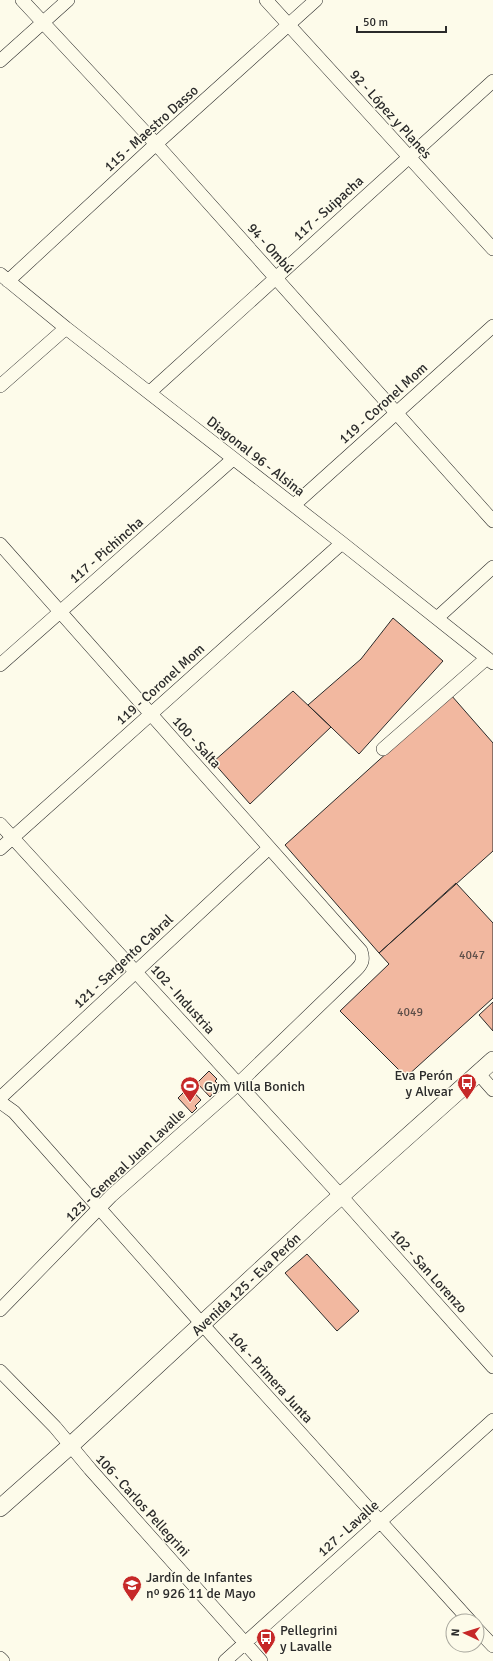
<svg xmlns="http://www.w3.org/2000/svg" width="493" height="1661" font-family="Signika,sans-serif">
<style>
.building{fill:#f2b8a0;stroke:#2b2b2b}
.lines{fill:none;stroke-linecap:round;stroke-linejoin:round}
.minor-casing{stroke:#2b2b2b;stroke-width:14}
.major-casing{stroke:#2b2b2b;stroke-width:18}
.minor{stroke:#fdfbea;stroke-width:13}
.major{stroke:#fdfbea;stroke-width:17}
.labels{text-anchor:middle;stroke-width:3;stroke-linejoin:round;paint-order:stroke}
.number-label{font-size:12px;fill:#5d4e48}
.street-label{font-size:14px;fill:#2b2b2b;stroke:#fdfbea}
.poi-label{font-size:14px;fill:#2b2b2b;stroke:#fdfbea;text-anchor:start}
</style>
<rect width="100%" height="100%" fill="#fdfbea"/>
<!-- building -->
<path class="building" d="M393 618 443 661 359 754 308 705 361 659Z
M293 691 331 727 250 804 213 762Z
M451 695 493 743V851L379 953 285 845Z
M456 883 493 923V998L406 1077 340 1011 389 964 379 953Z
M493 1002V1031L479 1015Z
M209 1071 217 1079 215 1081 219 1085 210 1097 197 1083Z
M189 1087 201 1100 195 1106 197 1108 192 1113 178 1098Z
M307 1254 359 1311 337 1331 285 1273Z"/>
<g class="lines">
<!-- minor casing -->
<g class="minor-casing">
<path id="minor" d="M22 0 156 144 493 521
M266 0 493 249
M0 61 68 0
M0 274 66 328 342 543 493 663
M8 281 156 144 316 0
M0 386 66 328
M150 392 493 81
M294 505 493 326
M0 544 361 951C364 960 362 964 356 970L238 1084 111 1196 0 1310
M437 618 493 567
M0 665 233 459
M383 749 487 658
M0 824 341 1196 493 1367
M0 849 342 543
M478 1073 493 1090
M0 1098 269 848
M0 1102 14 1112 202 1324 470 1621
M0 1371 55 1427 90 1469 261 1661
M477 1629 493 1646
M0 1658 3 1661
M225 1661 493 1420"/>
</g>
<!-- major casing -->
<g class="major-casing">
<path id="major" d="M0 1508 70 1446 324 1211 493 1060"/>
</g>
<!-- minor -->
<use href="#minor" class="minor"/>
<!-- major -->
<use href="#major" class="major"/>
</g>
<!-- icons -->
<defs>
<g id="bus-pin" transform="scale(1)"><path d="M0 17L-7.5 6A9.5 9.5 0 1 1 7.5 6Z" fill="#c62828" stroke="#fdfbea"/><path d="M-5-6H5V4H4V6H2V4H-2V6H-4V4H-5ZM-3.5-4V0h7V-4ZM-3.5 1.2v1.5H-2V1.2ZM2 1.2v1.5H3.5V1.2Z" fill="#fff"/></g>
<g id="stadium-pin" transform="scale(1)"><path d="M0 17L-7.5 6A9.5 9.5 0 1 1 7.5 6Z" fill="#c62828" stroke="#fdfbea"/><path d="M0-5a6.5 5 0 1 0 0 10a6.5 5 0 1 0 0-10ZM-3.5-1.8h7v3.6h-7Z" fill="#fff"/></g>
<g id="school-pin" transform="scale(1)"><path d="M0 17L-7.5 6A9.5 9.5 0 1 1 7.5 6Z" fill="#c62828" stroke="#fdfbea"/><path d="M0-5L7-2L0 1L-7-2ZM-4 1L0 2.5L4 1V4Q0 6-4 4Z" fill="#fff"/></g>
</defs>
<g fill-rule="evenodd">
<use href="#bus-pin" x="467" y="1083"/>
<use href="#stadium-pin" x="190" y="1086"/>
<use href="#school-pin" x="132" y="1585"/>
<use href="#bus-pin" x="266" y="1638"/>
</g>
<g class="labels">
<!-- number labels -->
<g class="number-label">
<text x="472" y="959">4047</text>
<text x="410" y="1016">4049</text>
</g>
<!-- street labels -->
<g class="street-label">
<text transform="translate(391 114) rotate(48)" y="5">92 - López y Planes</text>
<text transform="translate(151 128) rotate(-42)" y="5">115 - Maestro Dasso</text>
<text transform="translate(328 208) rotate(-42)" y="5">117 - Suipacha</text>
<text transform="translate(271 248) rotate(48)" y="5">94 - Ombú</text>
<text transform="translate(383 403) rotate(-42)" y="5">119 - Coronel Mom</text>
<text transform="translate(256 456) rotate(38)" y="5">Diagonal 96 - Alsina</text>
<text transform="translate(106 550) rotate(-41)" y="5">117 - Pichincha</text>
<text transform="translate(160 684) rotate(-42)" y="5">119 - Coronel Mom</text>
<text transform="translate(197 742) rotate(48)" y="5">100 - Salta</text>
<text transform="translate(123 961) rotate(-43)" y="5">121 - Sargento Cabral</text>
<text transform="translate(183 999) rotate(48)" y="5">102 - Industria</text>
<text transform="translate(125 1165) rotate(-43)" y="5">123 - General Juan Lavalle</text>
<text transform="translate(429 1271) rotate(48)" y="5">102 - San Lorenzo</text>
<text transform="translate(246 1284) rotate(-43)" y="5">Avenida 125 - Eva Perón</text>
<text transform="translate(271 1377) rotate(48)" y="5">104 - Primera Junta</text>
<text transform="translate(143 1505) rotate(48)" y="5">106 - Carlos Pellegrini</text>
<text transform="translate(348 1528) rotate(-42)" y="5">127 - Lavalle</text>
</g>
<!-- poi labels -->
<g class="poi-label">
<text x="453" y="1080" text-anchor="end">Eva Perón<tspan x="453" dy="16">y Alvear</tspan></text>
<text x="204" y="1091">Gym Villa Bonich</text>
<text x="146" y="1582">Jardín de Infantes<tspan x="146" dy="16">nº 926 11 de Mayo</tspan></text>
<text x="280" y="1635">Pellegrini<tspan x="280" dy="16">y Lavalle</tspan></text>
</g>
</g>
<!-- north arrow -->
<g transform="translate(465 1633) rotate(274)"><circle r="19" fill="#fdfbea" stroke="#a9a89e"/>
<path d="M0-3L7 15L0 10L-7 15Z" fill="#c62828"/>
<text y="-6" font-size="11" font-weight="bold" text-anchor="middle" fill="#2b2b2b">N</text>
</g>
<!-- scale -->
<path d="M357 26v6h89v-6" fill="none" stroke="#2b2b2b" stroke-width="2"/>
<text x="363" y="26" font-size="12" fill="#2b2b2b" stroke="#fdfbea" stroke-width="3" paint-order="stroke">50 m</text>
</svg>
